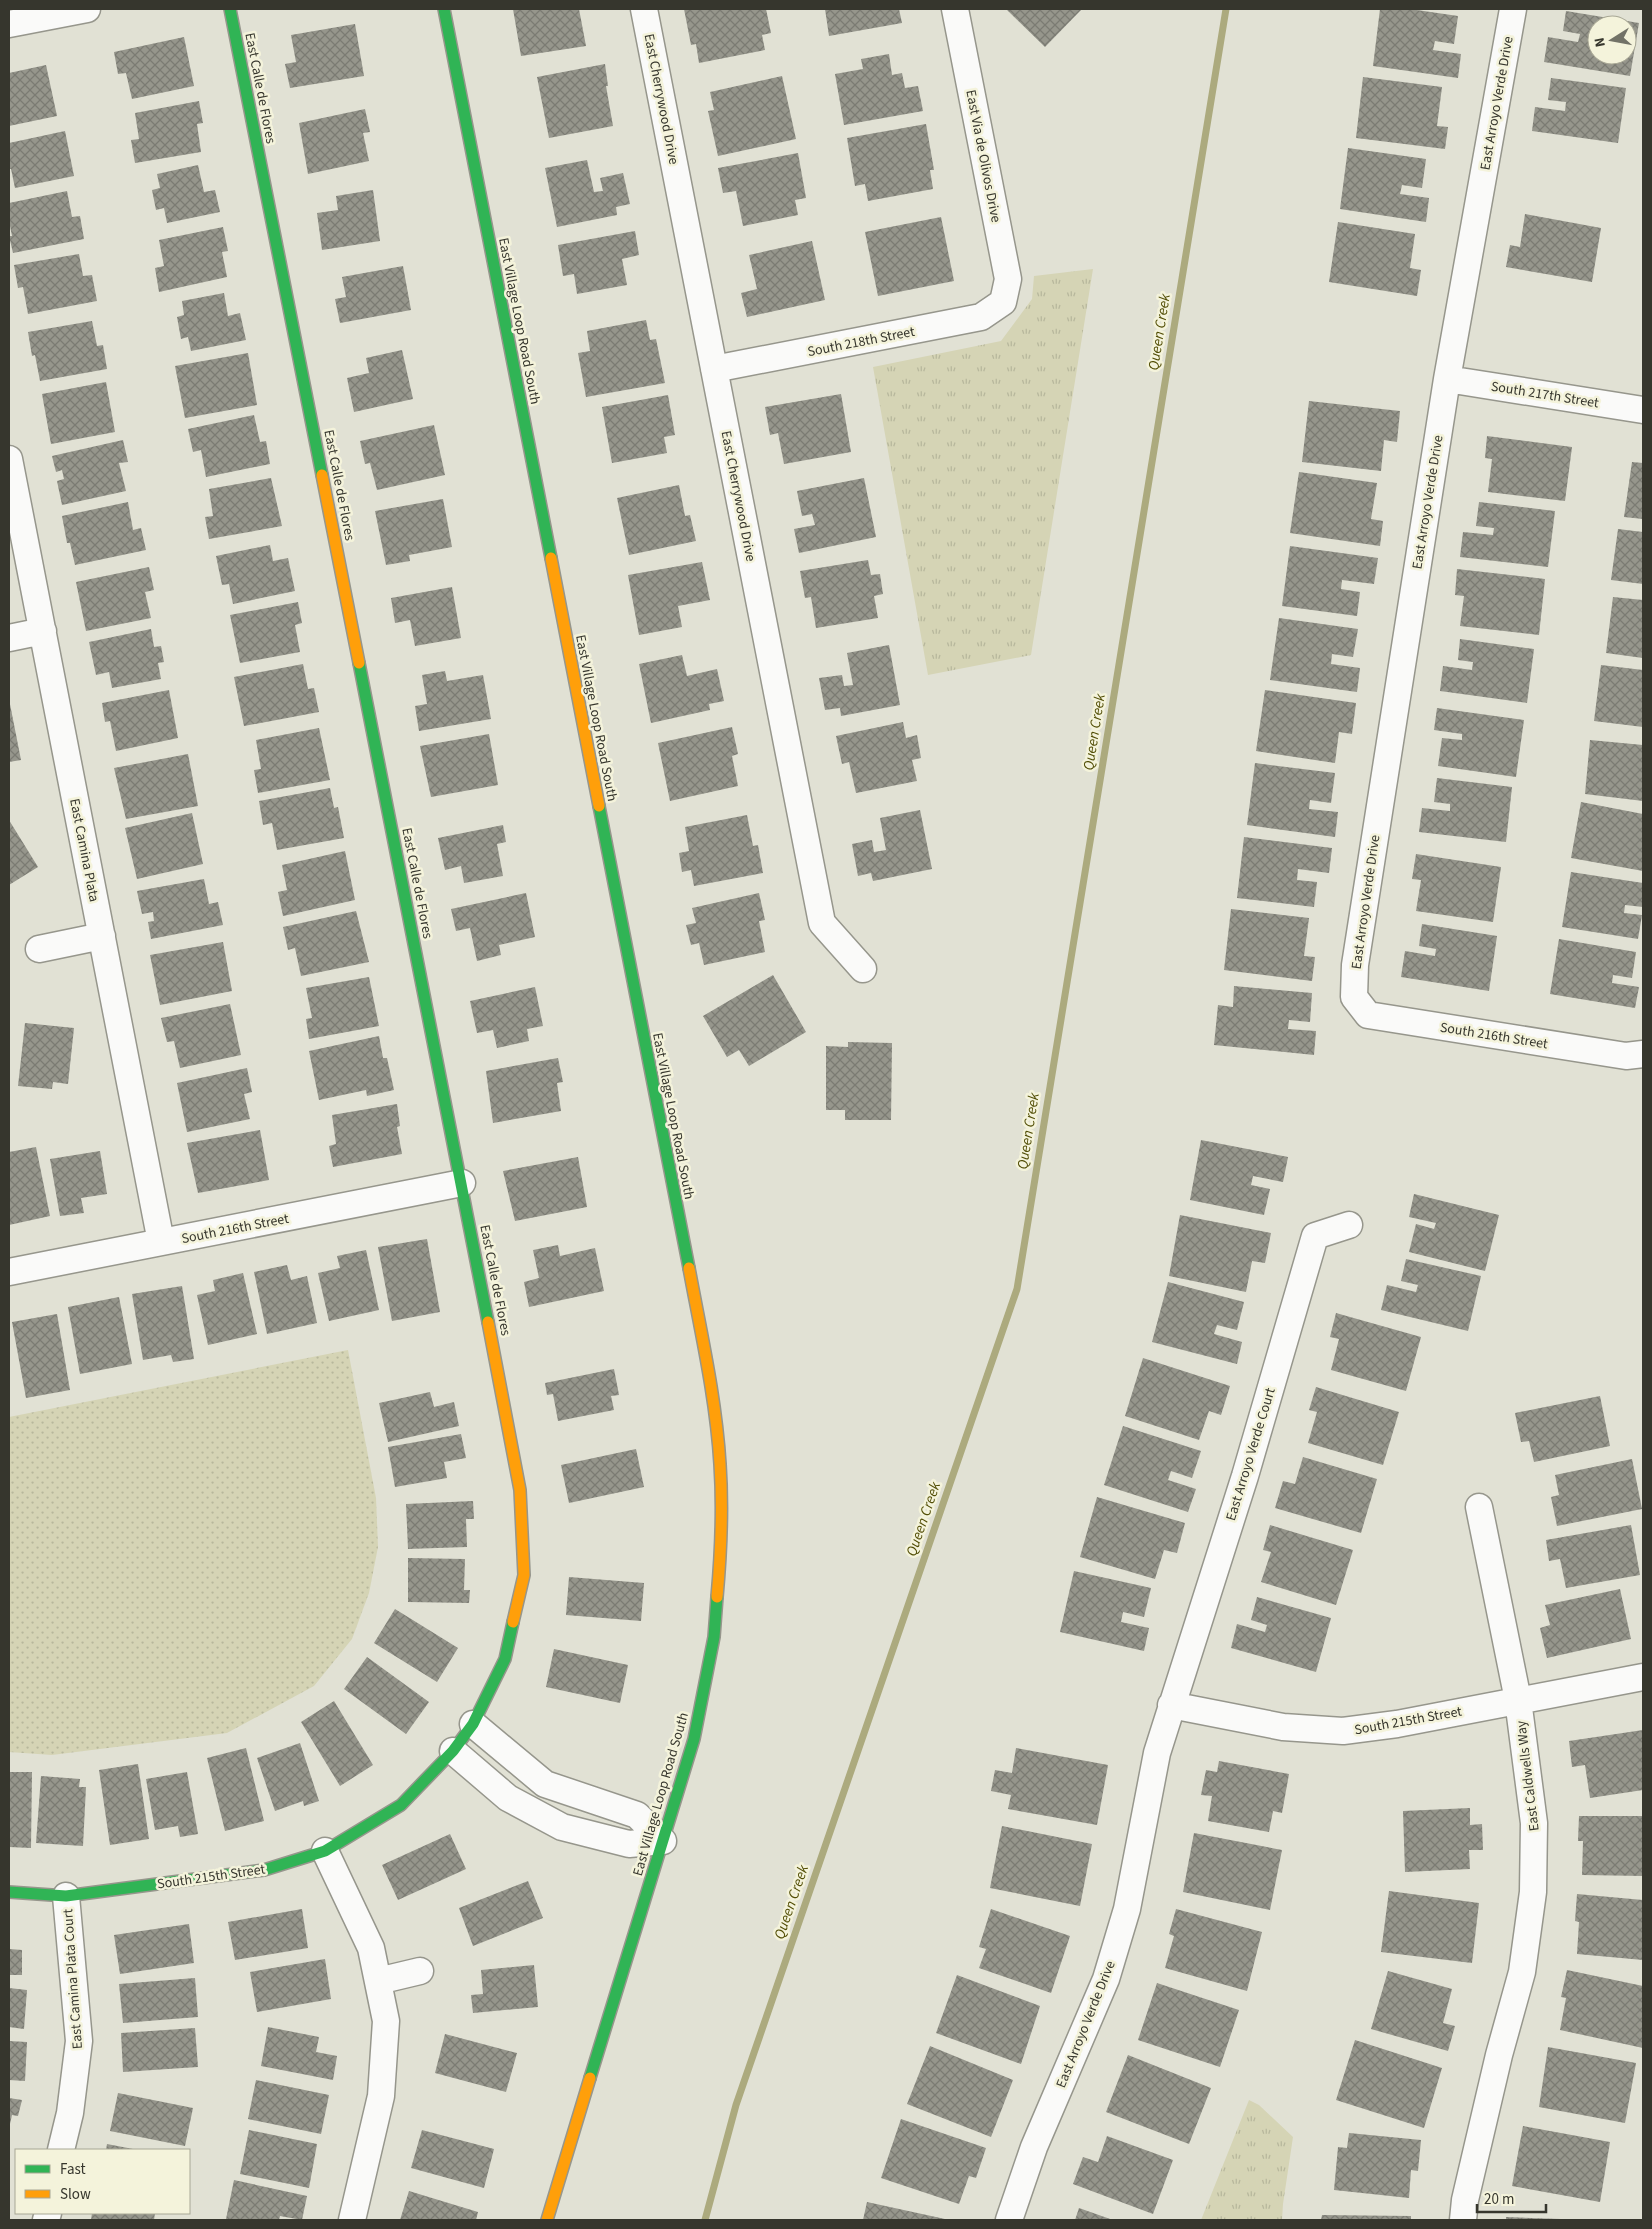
<svg xmlns="http://www.w3.org/2000/svg" width="1652" height="2229" font-family="'Source Sans 3',sans-serif">
<style>
.grass{fill:url(#grass-dots)}
.park{fill:url(#park-tufts)}
.lines{fill:none;stroke-linecap:round;stroke-linejoin:round}
.stream{stroke:#acaa7e;stroke-width:7}
.building{fill:url(#building-cross-hatch);fill-rule:evenodd}
.street-casing{stroke:#96968c;stroke-width:29}
.fast-casing{stroke:#96968c;stroke-width:14}
.slow-casing{stroke:#96968c;stroke-width:14}
.street{stroke:#fafaf9;stroke-width:26}
.fast{stroke:#30b455;stroke-width:11}
.slow{stroke:#ff9f0a;stroke-width:11}
.labels{text-anchor:middle;stroke-width:5;stroke-linejoin:round;paint-order:stroke}
.street-label{font-size:14px;fill:#36362d;stroke:#f4f3db}
.water-label{font-size:15px;font-style:italic;fill:#524e06;stroke:#f4f3db}
</style>
<defs>
<pattern id="grass-dots" width="8" height="8" patternUnits="userSpaceOnUse" patternTransform="scale(1.25)"><rect width="8" height="8" fill="#d5d4b5"/><path d="M2 2h.1M6 6h.1" fill="none" stroke="#b7b79c" stroke-width="1.8" stroke-linecap="round"/></pattern>
<pattern id="park-tufts" width="24" height="20" patternUnits="userSpaceOnUse" patternTransform="scale(1.25)"><rect width="24" height="20" fill="#d5d4b5"/><path d="M3 7l-1-3M5 7V3M7 7l1-3M15 17l-1-3M17 17v-4M19 17l1-3" fill="none" stroke="#b7b79c"/></pattern>
<pattern id="building-cross-hatch" width="8" height="8" patternUnits="userSpaceOnUse" patternTransform="scale(1.25)"><rect width="8" height="8" fill="#96968c"/><path d="M0 0l8 8M0 8l8-8" fill="none" stroke="#7b7b73"/></pattern>
</defs>
<rect width="100%" height="100%" fill="#e1e1d4"/>
<!-- grass -->
<path class="grass" d="M348 1350 376 1498 378 1547 369 1593 352 1639 314 1686 227 1733 52 1755 9 1752V1417Z"/>
<!-- park -->
<path class="park" d="M1093 269 1031 655 928 675 873 367 1001 341 1032 299 1034 276Z
M1249 2100 1259 2105 1293 2137 1283 2204 1282 2220H1201Z"/>
<g class="lines">
<!-- stream -->
<path class="stream" d="M705 2220 736 2105 1017 1289 1226 9"/>
</g>
<!-- building -->
<path class="building" d="M513 9H579L586 46 521 56Z
M684 9H766L771 33 762 35 765 50 699 63 696 44 691 45Z
M825 9H899L902 23 829 36Z
M1006 9H1082L1045 47Z
M1380 9H1410L1458 16 1454 44 1435 41 1433 50 1461 54 1458 78 1373 66Z
M1566 11 1639 23 1630 76 1544 62 1548 37 1578 42 1580 34 1563 31ZM1597 25H1627V55H1597Z
M355 24 364 76 290 88 285 64 296 62 291 35Z
M184 37 194 86 132 99 126 73 118 74 114 52Z
M889 54 892 75 902 73 905 88 918 86 923 111 844 125 835 74 863 69 861 59Z
M605 64 608 86H606L613 126 549 138 537 77Z
M46 65 57 116 9 126V73Z
M782 76 796 139 718 156 708 111 714 110 710 92Z
M1363 77 1442 87 1437 126 1448 127 1445 149 1356 138Z
M1551 78 1626 88 1618 143 1532 131 1535 107 1565 111 1566 102 1548 100Z
M199 101 203 123 197 124 201 152 135 163 131 140 139 139 135 113Z
M365 109 370 132 363 133 369 161 308 174 299 123Z
M926 124 934 170H930L933 189 868 201 865 184 855 186 847 138Z
M65 131 74 176 15 188 11 169H9V143Z
M1348 148 1426 159 1422 188 1402 185 1400 194 1429 198 1426 222 1340 209Z
M798 153 806 198 795 200 798 215 743 226 736 191 723 193 718 168Z
M587 160 594 192 603 191 600 178 623 173 630 204 616 207 617 215 557 227 545 168Z
M198 165 204 192 215 190 220 212 167 223 164 208 156 210 152 190 160 188 157 174Z
M373 190 380 241 322 250 317 213 338 210 336 196Z
M67 191 72 217 80 216 84 239 13 253 9 236H12L9 221V203Z
M1525 214 1601 228 1592 282 1506 267 1510 245 1520 247Z
M941 217 954 281 878 296 865 232Z
M1338 222 1415 234 1410 268 1421 270 1417 296 1329 282Z
M223 227 228 251 222 252 227 277 159 292 155 268 164 266 159 240Z
M635 231 639 255 622 259 627 285 577 294 574 274 563 276 558 245Z
M812 241 825 300 747 317 741 293 757 289 749 255Z
M79 254 83 276 92 275 97 301 28 314 23 287 18 288 14 265Z
M403 266 411 310 340 323 335 299 346 297 342 277Z
M224 293 228 316 240 313 246 340 191 351 188 337 181 339 177 317 184 315 182 301Z
M646 320 650 340 656 339 665 383 586 397 578 353 590 351 587 331Z
M92 321 97 346 103 345 107 369 40 381 35 355 32 356 28 332Z
M402 350 413 399 354 412 347 378 369 373 366 358Z
M248 353 257 405 185 418 175 366Z
M106 382 115 432 51 444 42 394Z
M841 394 851 452 784 464 778 433 770 435 765 407Z
M668 395 675 435 664 437 667 453 612 463 602 407Z
M1309 401 1400 411 1397 442 1384 440 1381 471 1302 462Z
M254 415 260 442 266 441 270 464 206 477 201 450 193 452 188 429Z
M434 425 445 475 377 490 370 463 365 464 360 441Z
M1487 436 1572 447 1565 501 1488 492 1492 459 1485 458Z
M123 440 128 462 119 463 126 491 62 505 57 481 64 479 62 470 56 472 52 456Z
M1632 462 1643 463V519L1624 517Z
M1299 472 1377 483 1371 519 1383 521 1380 546 1290 533Z
M271 478 282 526 209 539 205 517 213 516 209 489Z
M864 478 876 537 799 553 794 529 815 525 812 514 802 516 797 491Z
M679 485 685 516 690 515 696 541 629 555 617 498Z
M443 499 452 547 409 555 410 561 386 565 375 511Z
M128 502 133 530 141 528 146 550 75 565 70 543H67L62 516Z
M1479 502 1555 511 1548 567 1460 557 1463 532 1493 535 1494 528 1476 526Z
M1618 529 1643 532V584L1611 580Z
M270 545 273 561 288 558 295 591 233 604 229 584 222 585 216 556Z
M1290 546 1378 558 1374 584 1342 580 1341 589 1360 592 1357 616 1282 606Z
M868 560 871 575 880 574 883 594 874 596 878 618 816 628 811 597 805 598 800 571Z
M702 562 710 600 678 606 682 627 639 635 628 575Z
M149 567 154 590 145 592 151 618 86 631 76 582Z
M1457 569 1545 579 1539 635 1460 626 1464 596 1455 595Z
M452 587 461 638 415 646 410 620 395 623 391 598Z
M1613 597 1643 600V658L1606 653Z
M298 602 302 623 295 625 300 652 240 663 230 615Z
M1279 618 1358 629 1353 657 1332 654 1331 664 1360 668 1357 692 1270 680Z
M151 629 154 647 161 646 164 662 158 663 161 679 112 688 109 672 96 675 89 642Z
M1460 639 1534 649 1527 703 1440 691 1443 666 1472 670 1473 662 1458 660Z
M889 645 900 705 841 716 840 708 825 710 819 678 842 675 844 686 853 685 847 653Z
M682 655 687 676 717 669 724 701 709 704 710 710 651 723 639 664Z
M303 664 308 689 314 688 319 712 244 726 234 677Z
M1601 665 1643 670V727L1594 721Z
M445 671 447 681 483 675 491 719 419 731 415 706 427 704 422 675Z
M169 690 178 738 116 751 110 721 105 722 102 703Z
M1265 690 1356 703 1352 734 1339 732 1335 763 1256 751Z
M9 699 21 760 9 762Z
M1437 708 1524 720 1516 777 1438 766 1442 738 1462 740V734L1434 730Z
M903 722 906 738 917 735 921 758 912 760 917 781 856 793 849 762 842 764 836 736Z
M732 727 738 754 732 756 738 786 670 801 658 743Z
M319 728 330 780 258 793 254 770 261 769 256 740Z
M489 734 498 785 431 797 420 746Z
M1590 740 1643 745V801L1585 794Z
M188 754 198 806 126 819 114 768Z
M1255 763 1335 773 1331 803 1310 800 1309 809 1338 812 1335 837 1247 825Z
M1437 778 1512 787 1506 842 1419 832 1422 808 1450 811V804L1434 802Z
M330 788 334 808 338 807 344 838 277 850 272 823 263 825 259 801Z
M1581 802 1643 814V871L1571 858Z
M920 810 932 869 873 881 871 873 858 876 852 844 872 840 874 852 886 850 880 818Z
M192 813 203 864 137 879 125 828Z
M747 815 753 846 758 845 763 873 694 886 691 870 682 872 679 853 689 851 685 827Z
M9 820 38 867 9 885Z
M503 825 506 842 497 844 503 876 464 883 461 866 445 870 438 838Z
M1244 837 1332 848 1329 873 1298 869 1297 880 1317 882 1314 907 1237 898Z
M345 851 355 900 283 916 278 892 287 890 282 865Z
M1416 854 1501 867 1493 922 1416 911 1421 880 1412 879Z
M1571 872 1643 883V907L1625 905 1624 913 1642 915 1638 939 1562 927Z
M204 879 209 904 218 902 223 925 151 939 148 922 154 921 153 912 142 914 137 891Z
M526 893 535 937 499 945 501 955 477 961 470 928 456 931 451 909Z
M759 893 765 920 759 921 765 952 704 965 699 943 691 945 686 925 696 923 692 908Z
M1231 909 1309 918 1304 956 1315 957 1312 981 1224 970Z
M356 911 369 962 301 976 295 948 288 950 283 927Z
M1422 924 1497 936 1489 991 1401 977 1405 951 1435 956 1436 949 1419 946Z
M1559 939 1636 952 1632 978 1613 975 1612 983 1639 987 1635 1008 1550 994Z
M223 942 232 991 160 1005 150 955Z
M773 975 806 1032 749 1066 739 1050 727 1057 703 1016Z
M369 977 379 1026 309 1039 306 1019 312 1018 306 988Z
M1234 986 1312 993 1310 1022 1289 1020 1288 1029 1316 1031 1314 1055 1214 1045 1218 1005 1233 1007Z
M535 987 543 1026 527 1029 529 1041 497 1048 493 1030 477 1033 470 1001Z
M230 1004 241 1055 180 1068 174 1041 167 1042 161 1018Z
M25 1023 74 1028 68 1084 53 1082 52 1089 18 1086Z
M379 1036 383 1058H387L394 1090 367 1096 366 1090 319 1100 309 1051Z
M848 1042 892 1043 891 1120H845V1110H826V1046L848 1047Z
M558 1058 563 1082 557 1083 561 1111 493 1123 486 1071Z
M247 1068 252 1092 244 1094 250 1119 187 1132 177 1083Z
M397 1104 400 1126 397 1127 402 1154 333 1167 329 1146 336 1144 332 1115Z
M260 1130 269 1180 198 1193 187 1143Z
M1201 1140 1288 1157 1283 1182 1253 1176 1251 1185 1270 1189 1264 1215 1190 1200Z
M36 1147 50 1216 9 1225V1152Z
M100 1151 107 1194 81 1198 84 1213 60 1216 50 1159Z
M578 1157 587 1207 515 1221 503 1171Z
M1414 1194 1499 1215 1485 1271 1409 1252 1416 1224 1434 1229 1436 1223 1409 1217Z
M1180 1215 1271 1233 1265 1263 1252 1261 1246 1292 1169 1276Z
M427 1239 440 1312 392 1321 378 1247Z
M558 1245 560 1256 595 1248 604 1291 529 1307 524 1282 539 1278 533 1250Z
M366 1250 379 1310 329 1321 318 1273 340 1268 337 1256Z
M1406 1259 1481 1276 1468 1331 1381 1310 1387 1285 1416 1292 1418 1285 1401 1281Z
M287 1265 291 1280 307 1276 317 1323 267 1334 254 1272Z
M243 1273 257 1334 208 1345 197 1295 215 1291 213 1280Z
M1168 1282 1244 1302 1237 1330 1217 1325 1214 1334 1242 1342 1237 1364 1152 1342Z
M182 1286 194 1359 173 1362 171 1355 143 1360 132 1294Z
M119 1297 132 1364 80 1374 68 1307Z
M1336 1313 1421 1337 1406 1391 1331 1370 1339 1339 1330 1337Z
M57 1314 70 1390 26 1398 12 1322Z
M1143 1358 1230 1386 1221 1415 1209 1411 1199 1440 1125 1416Z
M614 1369 619 1395 611 1396 614 1410 558 1421 553 1394 547 1395 545 1383Z
M1316 1387 1399 1412 1383 1465 1308 1443 1317 1412 1309 1410Z
M430 1392 434 1407 454 1402 459 1426 388 1442 379 1403Z
M1600 1396 1610 1446 1534 1462 1529 1441 1521 1442 1515 1413Z
M1123 1426 1201 1451 1192 1478 1171 1471 1168 1480 1196 1489 1188 1512 1104 1485Z
M461 1434 466 1458 444 1462 447 1478 395 1487 388 1447Z
M636 1449 644 1487 569 1503 561 1465Z
M1303 1457 1377 1479 1361 1533 1275 1508 1283 1481 1295 1484Z
M1632 1459 1642 1509 1557 1526 1551 1497 1559 1495 1555 1475Z
M1097 1497 1185 1523 1177 1553 1164 1550 1155 1579 1080 1557Z
M473 1501 474 1519H466L467 1547 408 1549 406 1504Z
M1270 1525 1353 1550 1336 1605 1261 1582 1271 1552 1263 1550Z
M1631 1525 1640 1575 1566 1588 1560 1559 1549 1561 1546 1540Z
M408 1558 465 1559 464 1590H470L469 1603 408 1602Z
M1074 1571 1151 1588 1144 1617 1123 1612 1121 1622 1149 1628 1144 1651 1060 1632Z
M569 1577 644 1583 641 1621 566 1615Z
M1620 1589 1631 1639 1547 1658 1540 1628 1550 1625 1545 1605Z
M1257 1597 1331 1618 1316 1672 1231 1648 1237 1624 1265 1632 1267 1625 1251 1620Z
M395 1609 458 1648 437 1682 374 1643Z
M554 1649 628 1665 620 1703 546 1687Z
M367 1657 429 1702 406 1734 344 1689Z
M334 1701 373 1765 340 1786 301 1722Z
M1643 1730V1790L1590 1798 1585 1765 1572 1767 1569 1741Z
M300 1743 319 1801 304 1806 303 1801 275 1811 257 1758Z
M246 1748 264 1821 225 1831 207 1758Z
M1016 1748 1108 1765 1097 1825 1008 1809 1011 1795 991 1791 995 1770 1012 1773Z
M1219 1761 1289 1774 1282 1813 1273 1811 1269 1832 1208 1821 1212 1796 1201 1795 1206 1770 1217 1772Z
M138 1764 149 1839 110 1845 99 1770Z
M9 1772H32L31 1848 9 1847Z
M187 1772 198 1834 180 1837 178 1826 155 1830 146 1779Z
M41 1776 80 1779 79 1787H86L83 1846 36 1843Z
M1470 1808V1825L1482 1824 1483 1850H1469L1470 1869 1405 1872 1403 1811Z
M1579 1816H1643V1876L1582 1875 1583 1841H1578Z
M1002 1826 1092 1844 1080 1906 990 1888Z
M1194 1833 1282 1850 1270 1910 1183 1892Z
M450 1834 466 1869 398 1900 382 1865Z
M528 1881 543 1918 473 1946 459 1908Z
M1389 1891 1479 1903 1472 1963 1381 1952Z
M1577 1894 1643 1900V1960L1577 1954 1579 1922 1575 1921Z
M302 1909 308 1948 235 1960 228 1922Z
M991 1909 1070 1936 1051 1993 979 1968 986 1949 979 1947Z
M1176 1909 1262 1932 1247 1991 1165 1968 1174 1936 1169 1934Z
M189 1924 194 1963 120 1974 114 1935Z
M9 1949 22 1950V1975H9Z
M325 1959 331 1999 257 2012 250 1972Z
M534 1965 538 2007 473 2013 471 1995 483 1994 481 1970Z
M1567 1970 1643 1986V2048L1560 2030 1566 1998 1561 1997Z
M1388 1971 1452 1989 1443 2023 1455 2026 1448 2051 1371 2029Z
M957 1975 1040 2006 1021 2064 936 2033Z
M195 1978 198 2017 123 2023 119 1984Z
M1157 1983 1239 2010 1220 2067 1138 2040Z
M9 1988 27 1990 24 2029 9 2027Z
M268 2027 319 2037 316 2052 337 2056 333 2080 261 2066Z
M195 2028 198 2067 123 2072 121 2033Z
M445 2034 517 2053 506 2092 435 2073Z
M1355 2040 1442 2068 1424 2128 1336 2100Z
M9 2041 27 2042 25 2081 9 2080Z
M930 2046 1013 2080 991 2137 907 2104Z
M1548 2047 1636 2063 1625 2123 1539 2107Z
M1128 2055 1211 2088 1189 2144 1106 2112Z
M256 2080 329 2095 321 2134 248 2119Z
M118 2093 193 2108 185 2146 110 2131Z
M9 2098 22 2100 18 2116 12 2115 10 2124Z
M901 2119 986 2148 976 2178 969 2176 959 2204 881 2178Z
M1523 2126 1610 2142 1600 2202 1512 2186Z
M249 2130 317 2144 309 2188 240 2174Z
M422 2130 494 2149 484 2188 411 2168Z
M1349 2133 1421 2140 1418 2171 1411 2170 1409 2198 1334 2190 1338 2147 1347 2148Z
M1107 2136 1173 2160 1153 2214 1073 2184 1083 2157 1098 2162Z
M107 2144 133 2149V2150H106Z
M234 2180 307 2196 302 2220 280 2216 279 2220 226 2219Z
M409 2191 478 2212 476 2220H400Z
M867 2202 945 2219V2220H863Z
M1079 2208 1113 2220H1075Z
M92 2213H155L154 2220H91Z
M1322 2215 1411 2216V2220H1321Z
M1506 2217 1561 2219V2220H1506Z"/>
<g class="lines">
<!-- street casing -->
<g class="street-casing">
<path id="street" d="M644 9 822 923 863 969
M1513 9 1447 379 1355 965 1354 997 1368 1015 1626 1056 1643 1054
M9 24 87 9
M714 369 981 317 1003 302 1008 279 955 9
M1447 379 1643 410
M9 459 161 1242
M9 638 43 631
M39 949 102 936
M9 1272 462 1183
M1171 1705 1283 1727 1343 1731 1397 1724 1643 1677
M473 1724 545 1784 637 1815 663 1841
M453 1751 508 1798 562 1827 629 1844 663 1841
M325 1851 371 1948 386 2021 381 2096 352 2220
M378 1981 420 1971
M61 2150 70 2113 79 2041 66 1896
M46 2220 48 2213
M1009 2220 1034 2147 1106 1979 1127 1909 1157 1753 1245 1476 1315 1236 1349 1225
M1463 2220 1465 2200 1499 2055 1522 1972 1533 1892 1534 1823 1518 1700 1479 1507"/>
</g>
<!-- fast casing -->
<g class="fast-casing">
<path id="fast" d="M230 9 322 475
M444 9 551 558
M359 663 488 1322
M599 806 689 1268
M9 1892 66 1896 264 1870 325 1851 401 1805 453 1751 473 1724 505 1659 513 1622
M590 2078 694 1739 714 1637 717 1597"/>
</g>
<!-- slow casing -->
<g class="slow-casing">
<path id="slow" d="M322 475 359 663
M551 558 599 806
M689 1268C701 1333 716 1398 720 1464 723 1508 721 1553 717 1597
M488 1322 520 1490 524 1575 513 1622
M547 2220 590 2078"/>
</g>
<!-- street -->
<use href="#street" class="street"/>
<!-- fast -->
<use href="#fast" class="fast"/>
<!-- slow -->
<use href="#slow" class="slow"/>
</g>
<g class="labels">
<!-- street labels -->
<g class="street-label">
<text transform="translate(261 88) rotate(79)" y="5">East Calle de Flores</text>
<text transform="translate(662 99) rotate(79)" y="5">East Cherrywood Drive</text>
<text transform="translate(1496 103) rotate(-80)" y="5">East Arroyo Verde Drive</text>
<text transform="translate(984 156) rotate(79)" y="5">East Via de Olivos Drive</text>
<text transform="translate(520 321) rotate(79)" y="5">East Village Loop Road South</text>
<text transform="translate(861 341) rotate(-11)" y="5">South 218th Street</text>
<text transform="translate(1545 394) rotate(9)" y="5">South 217th Street</text>
<text transform="translate(340 485) rotate(79)" y="5">East Calle de Flores</text>
<text transform="translate(739 496) rotate(79)" y="5">East Cherrywood Drive</text>
<text transform="translate(1427 502) rotate(-81)" y="5">East Arroyo Verde Drive</text>
<text transform="translate(597 718) rotate(79)" y="5">East Village Loop Road South</text>
<text transform="translate(85 850) rotate(79)" y="5">East Camina Plata</text>
<text transform="translate(418 883) rotate(79)" y="5">East Calle de Flores</text>
<text transform="translate(1365 902) rotate(-82)" y="5">East Arroyo Verde Drive</text>
<text transform="translate(1494 1035) rotate(9)" y="5">South 216th Street</text>
<text transform="translate(674 1116) rotate(79)" y="5">East Village Loop Road South</text>
<text transform="translate(235 1228) rotate(-11)" y="5">South 216th Street</text>
<text transform="translate(496 1280) rotate(79)" y="5">East Calle de Flores</text>
<text transform="translate(1250 1454) rotate(-73)" y="5">East Arroyo Verde Court</text>
<text transform="translate(1408 1720) rotate(-10)" y="5">South 215th Street</text>
<text transform="translate(1527 1776) rotate(-97)" y="5">East Caldwells Way</text>
<text transform="translate(660 1794) rotate(-74)" y="5">East Village Loop Road South</text>
<text transform="translate(211 1876) rotate(-8)" y="5">South 215th Street</text>
<text transform="translate(72 1979) rotate(-94)" y="5">East Camina Plata Court</text>
<text transform="translate(1085 2024) rotate(-68)" y="5">East Arroyo Verde Drive</text>
</g>
<!-- water labels -->
<g class="water-label">
<text transform="translate(1159 332) rotate(-81)" y="5">Queen Creek</text>
<text transform="translate(1094 732) rotate(-81)" y="5">Queen Creek</text>
<text transform="translate(1028 1131) rotate(-81)" y="5">Queen Creek</text>
<text transform="translate(923 1519) rotate(-71)" y="5">Queen Creek</text>
<text transform="translate(791 1902) rotate(-71)" y="5">Queen Creek</text>
</g>
</g>
<!-- border -->
<rect width="1652" height="2229" fill="none" stroke="#36362d" stroke-width="20"/>
<!-- legend -->
<rect x="15" y="2149" width="175" height="65" fill="#f4f3db" stroke="#a8a795"/>
<rect x="25" y="2165" width="25" height="8" fill="#30b455" stroke="#a8a795"/>
<text x="60" y="2174" font-size="15" fill="#36362d">Fast</text>
<rect x="25" y="2190" width="25" height="8" fill="#ff9f0a" stroke="#a8a795"/>
<text x="60" y="2199" font-size="15" fill="#36362d">Slow</text>
<!-- north arrow -->
<g transform="translate(1612 40) rotate(259)"><circle r="24" fill="#f4f3db" stroke="#a8a795"/>
<path d="M0-4L9 19L0 12L-9 19Z" fill="#727267"/>
<text y="-8" font-size="14" font-weight="bold" text-anchor="middle" fill="#36362d">N</text>
</g>
<!-- scale -->
<path d="M1477 2204v8h69v-8" fill="none" stroke="#36362d" stroke-width="2.5"/>
<text x="1484" y="2204" font-size="15" fill="#36362d" stroke="#f4f3db" stroke-width="4" paint-order="stroke">20 m</text>
</svg>
